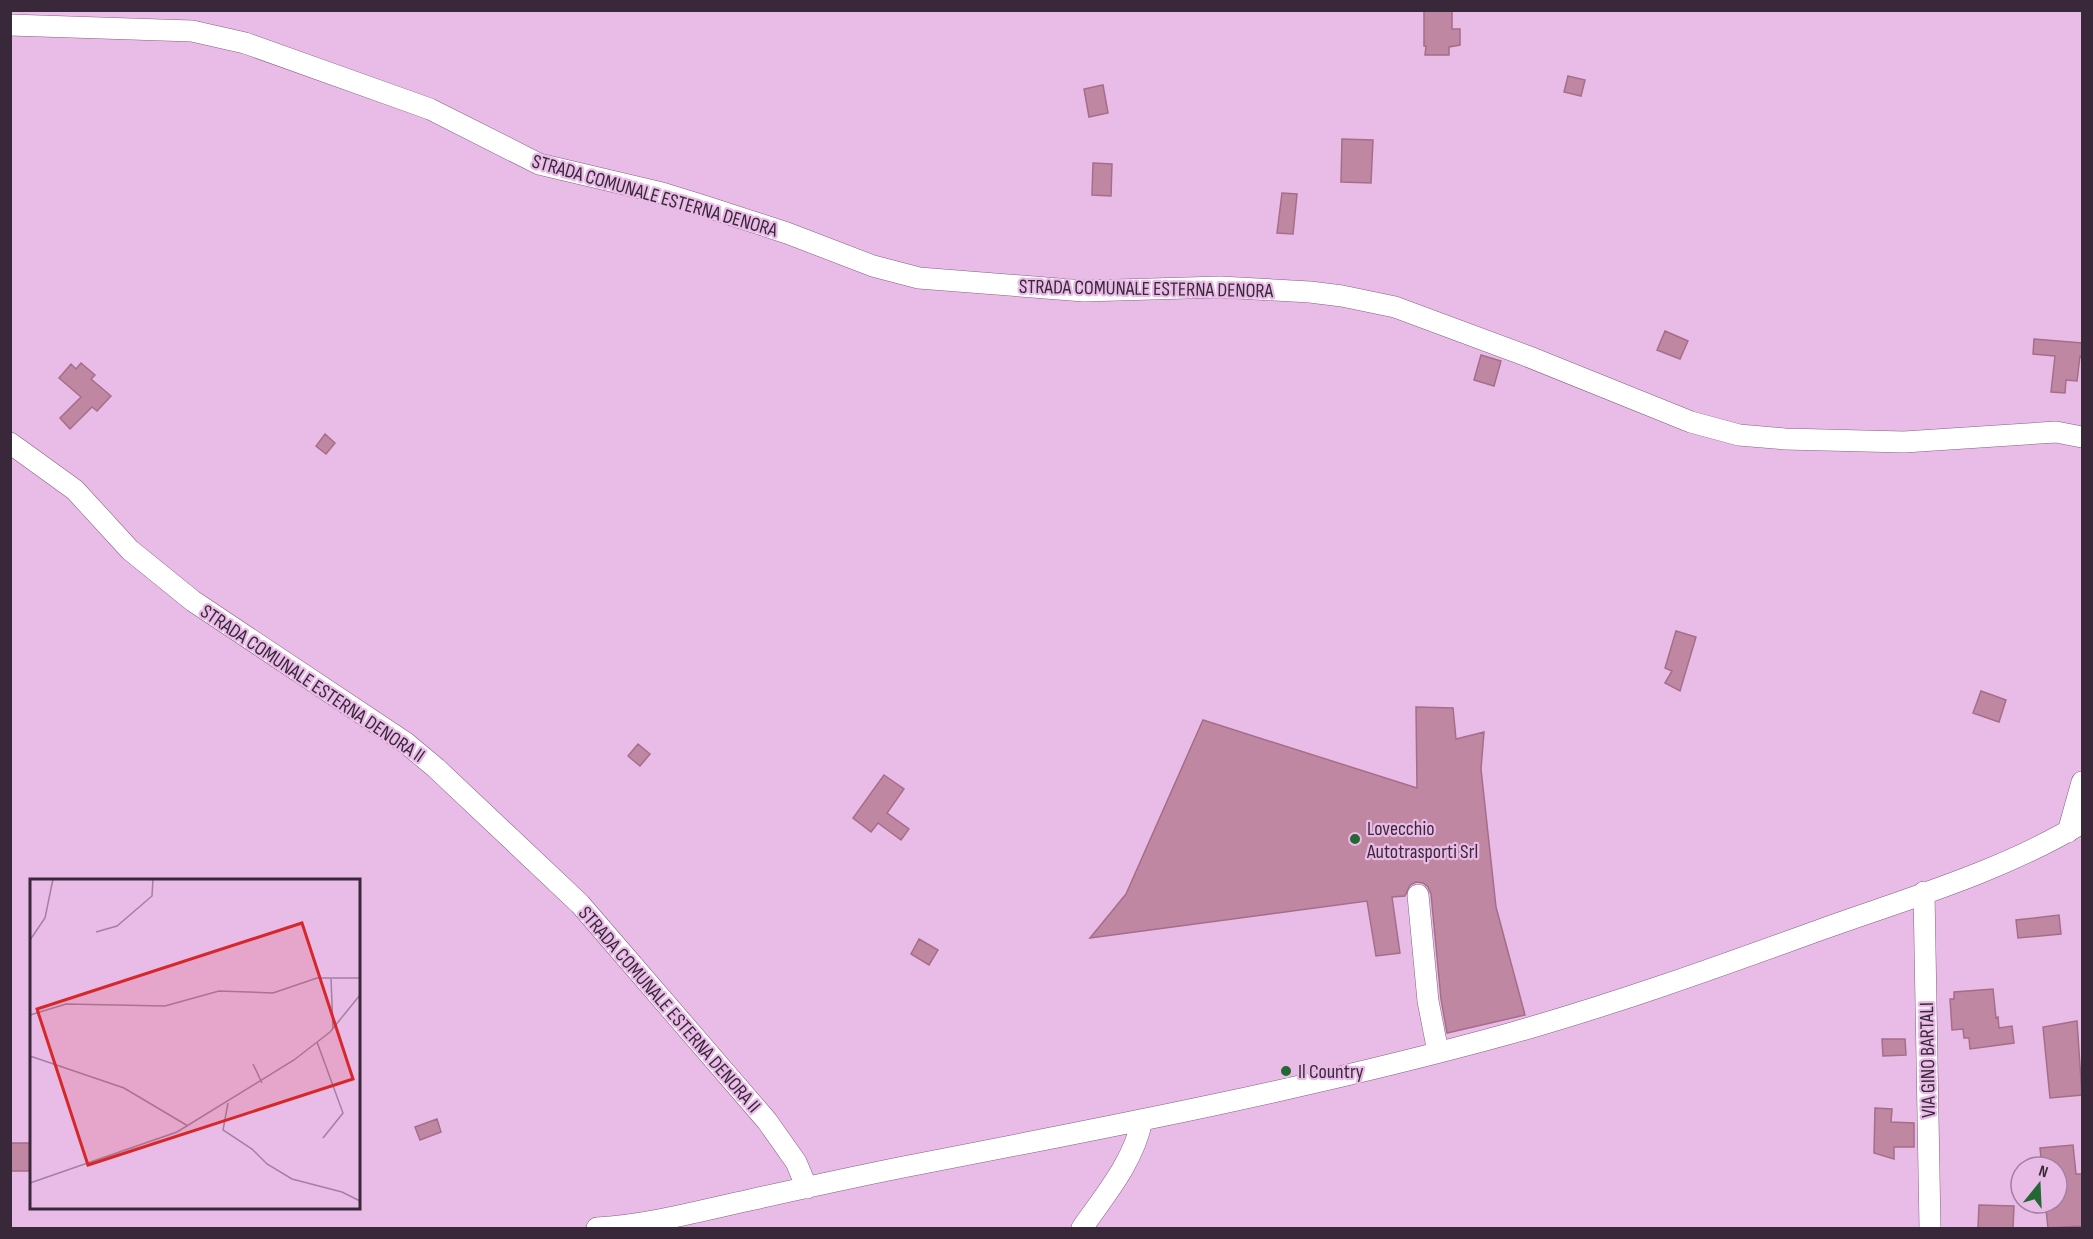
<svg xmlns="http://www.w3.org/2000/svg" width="2093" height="1239" font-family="'Sofia Sans Condensed',sans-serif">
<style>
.building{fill:#c087a3;stroke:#a46e89;stroke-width:1.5}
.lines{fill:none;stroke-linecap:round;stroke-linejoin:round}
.minor-casing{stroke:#875e85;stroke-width:22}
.minor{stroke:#fff;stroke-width:21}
.poi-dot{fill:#236733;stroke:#e9bbe7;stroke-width:2}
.labels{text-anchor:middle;stroke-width:4.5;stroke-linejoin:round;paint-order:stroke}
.street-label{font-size:20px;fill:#392839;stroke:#e9bbe7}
.poi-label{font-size:20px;fill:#392839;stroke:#e9bbe7;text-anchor:start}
.inset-road{fill:none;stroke:#a380a1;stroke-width:1.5}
.view{fill:#d62828;fill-opacity:0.15;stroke:#d62828;stroke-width:3}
.inset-edge{fill:none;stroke:#392839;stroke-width:3}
</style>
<rect width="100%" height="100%" fill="#e9bbe7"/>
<!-- building -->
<path class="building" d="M1424 10H1452V29H1460V45L1449 47V55H1425L1426 46H1424Z
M1568 76 1585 80 1581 96 1564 92Z
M1103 85 1108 113 1089 117 1084 89Z
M1342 139 1373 140 1371 183 1341 182Z
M1093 163 1112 164 1111 196 1092 195Z
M1282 193 1297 194 1293 234 1277 233Z
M1665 331 1688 341 1680 359 1657 350Z
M2034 339 2082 343V357L2080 356 2077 381 2066 380 2065 393 2051 392 2055 356 2033 354Z
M1481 355 1501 361 1494 386 1474 380Z
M81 363 95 375 91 379 111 396 97 411 92 407 70 429 60 418 81 397 59 378 71 364 76 369Z
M325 434 335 443 326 454 316 446Z
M1676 631 1696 637 1680 691 1665 683 1672 671 1665 668Z
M1981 691 2006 700 1999 722 1973 713Z
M1416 707 1453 708 1456 739 1484 732 1481 769 1496 907 1525 1015 1447 1033 1441 999 1431 894 1428 887 1423 883 1416 882 1410 885 1405 896 1392 897 1400 953 1376 956 1367 901 1090 938 1126 894 1203 720 1417 788Z
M638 744 650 754 640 766 628 756Z
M884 775 904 789 887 813 909 829 901 840 878 823 871 832 853 818Z
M2059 915 2061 934 2018 938 2016 920Z
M919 939 938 950 929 965 911 954Z
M1993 989 1996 1018 1998 1017 1999 1028 2012 1026 2014 1043 1970 1049 1969 1038H1964L1963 1029 1952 1030 1950 999H1954V992Z
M2077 1021 2082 1095 2050 1098 2043 1027Z
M1882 1039H1905L1906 1055 1883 1056Z
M1875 1108 1892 1109 1891 1122 1914 1123V1147H1894V1159L1874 1153Z
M437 1119 441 1132 420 1140 415 1127Z
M10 1143H32V1171H10Z
M2073 1145 2076 1174H2082V1226L2048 1228 2046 1209 2057 1207V1167H2042L2040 1148Z
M1979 1205 2014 1206 2013 1228H1978Z"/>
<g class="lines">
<!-- minor casing -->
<g class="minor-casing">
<path id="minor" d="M10 25 192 31 245 43 430 109 539 164 662 193 704 206 787 233 873 266 919 278 1084 291 1220 287 1310 292 1342 296 1395 307 1527 356 1691 422 1739 435 1785 439 1904 442 2056 432 2082 437
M10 443 75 490 130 550 193 601 406 743 436 768 580 904 767 1121 796 1162 807 1188
M2068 832 2082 782
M1924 892 1930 1228
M1418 895 1428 1001 1438 1052
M597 1228C649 1225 699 1211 750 1200 808 1187 866 1174 924 1163 1120 1125 1316 1087 1508 1034 1612 1005 1715 968 1817 931 1906 899 2001 872 2082 823
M1082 1228C1105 1195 1134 1161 1142 1120"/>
</g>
<!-- minor -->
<use href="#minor" class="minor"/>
</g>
<!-- markers -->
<g class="poi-dot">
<circle cx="1355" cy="839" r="6"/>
<circle cx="1286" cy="1071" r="6"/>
</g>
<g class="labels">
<!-- street labels -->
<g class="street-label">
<text transform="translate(655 195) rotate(16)" y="7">STRADA COMUNALE ESTERNA DENORA</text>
<text transform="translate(1146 288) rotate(1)" y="7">STRADA COMUNALE ESTERNA DENORA</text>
<text transform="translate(313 683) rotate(34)" y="7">STRADA COMUNALE ESTERNA DENORA II</text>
<text transform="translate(670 1009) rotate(49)" y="7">STRADA COMUNALE ESTERNA DENORA II</text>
<text transform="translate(1927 1060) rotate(-91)" y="7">VIA GINO BARTALI</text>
</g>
<!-- poi labels -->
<g class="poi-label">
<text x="1367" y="835">Lovecchio<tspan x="1367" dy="23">Autotrasporti Srl</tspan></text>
<text x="1298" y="1078">Il Country</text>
</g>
</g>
<!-- overview -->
<g transform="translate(30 879)">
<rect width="330" height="330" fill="#e9bbe7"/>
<path class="inset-road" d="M66 53 87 47 122 17 123 0M0 61 15 39 23 0M301 100 303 150M0 136 36 125 135 127 189 112 243 114 287 99H330M287 163 313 234 293 259M0 177 94 209 158 247M223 185 232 204M198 224 193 251 222 270 237 285 262 300 312 313 330 322M0 304 147 253 264 181 300 153 330 116"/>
<path class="view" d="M272 44 323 200 58 286 7 130Z"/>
<rect width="330" height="330" class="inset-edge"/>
</g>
<!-- border -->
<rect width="2093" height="1239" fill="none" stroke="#392839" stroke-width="24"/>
<!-- north arrow -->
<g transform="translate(2039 1185) rotate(18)"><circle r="28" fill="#e9bbe7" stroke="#a380a1" stroke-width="1.5"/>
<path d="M0-4.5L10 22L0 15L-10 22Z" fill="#236733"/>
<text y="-9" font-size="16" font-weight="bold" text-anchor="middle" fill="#392839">N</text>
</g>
</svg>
